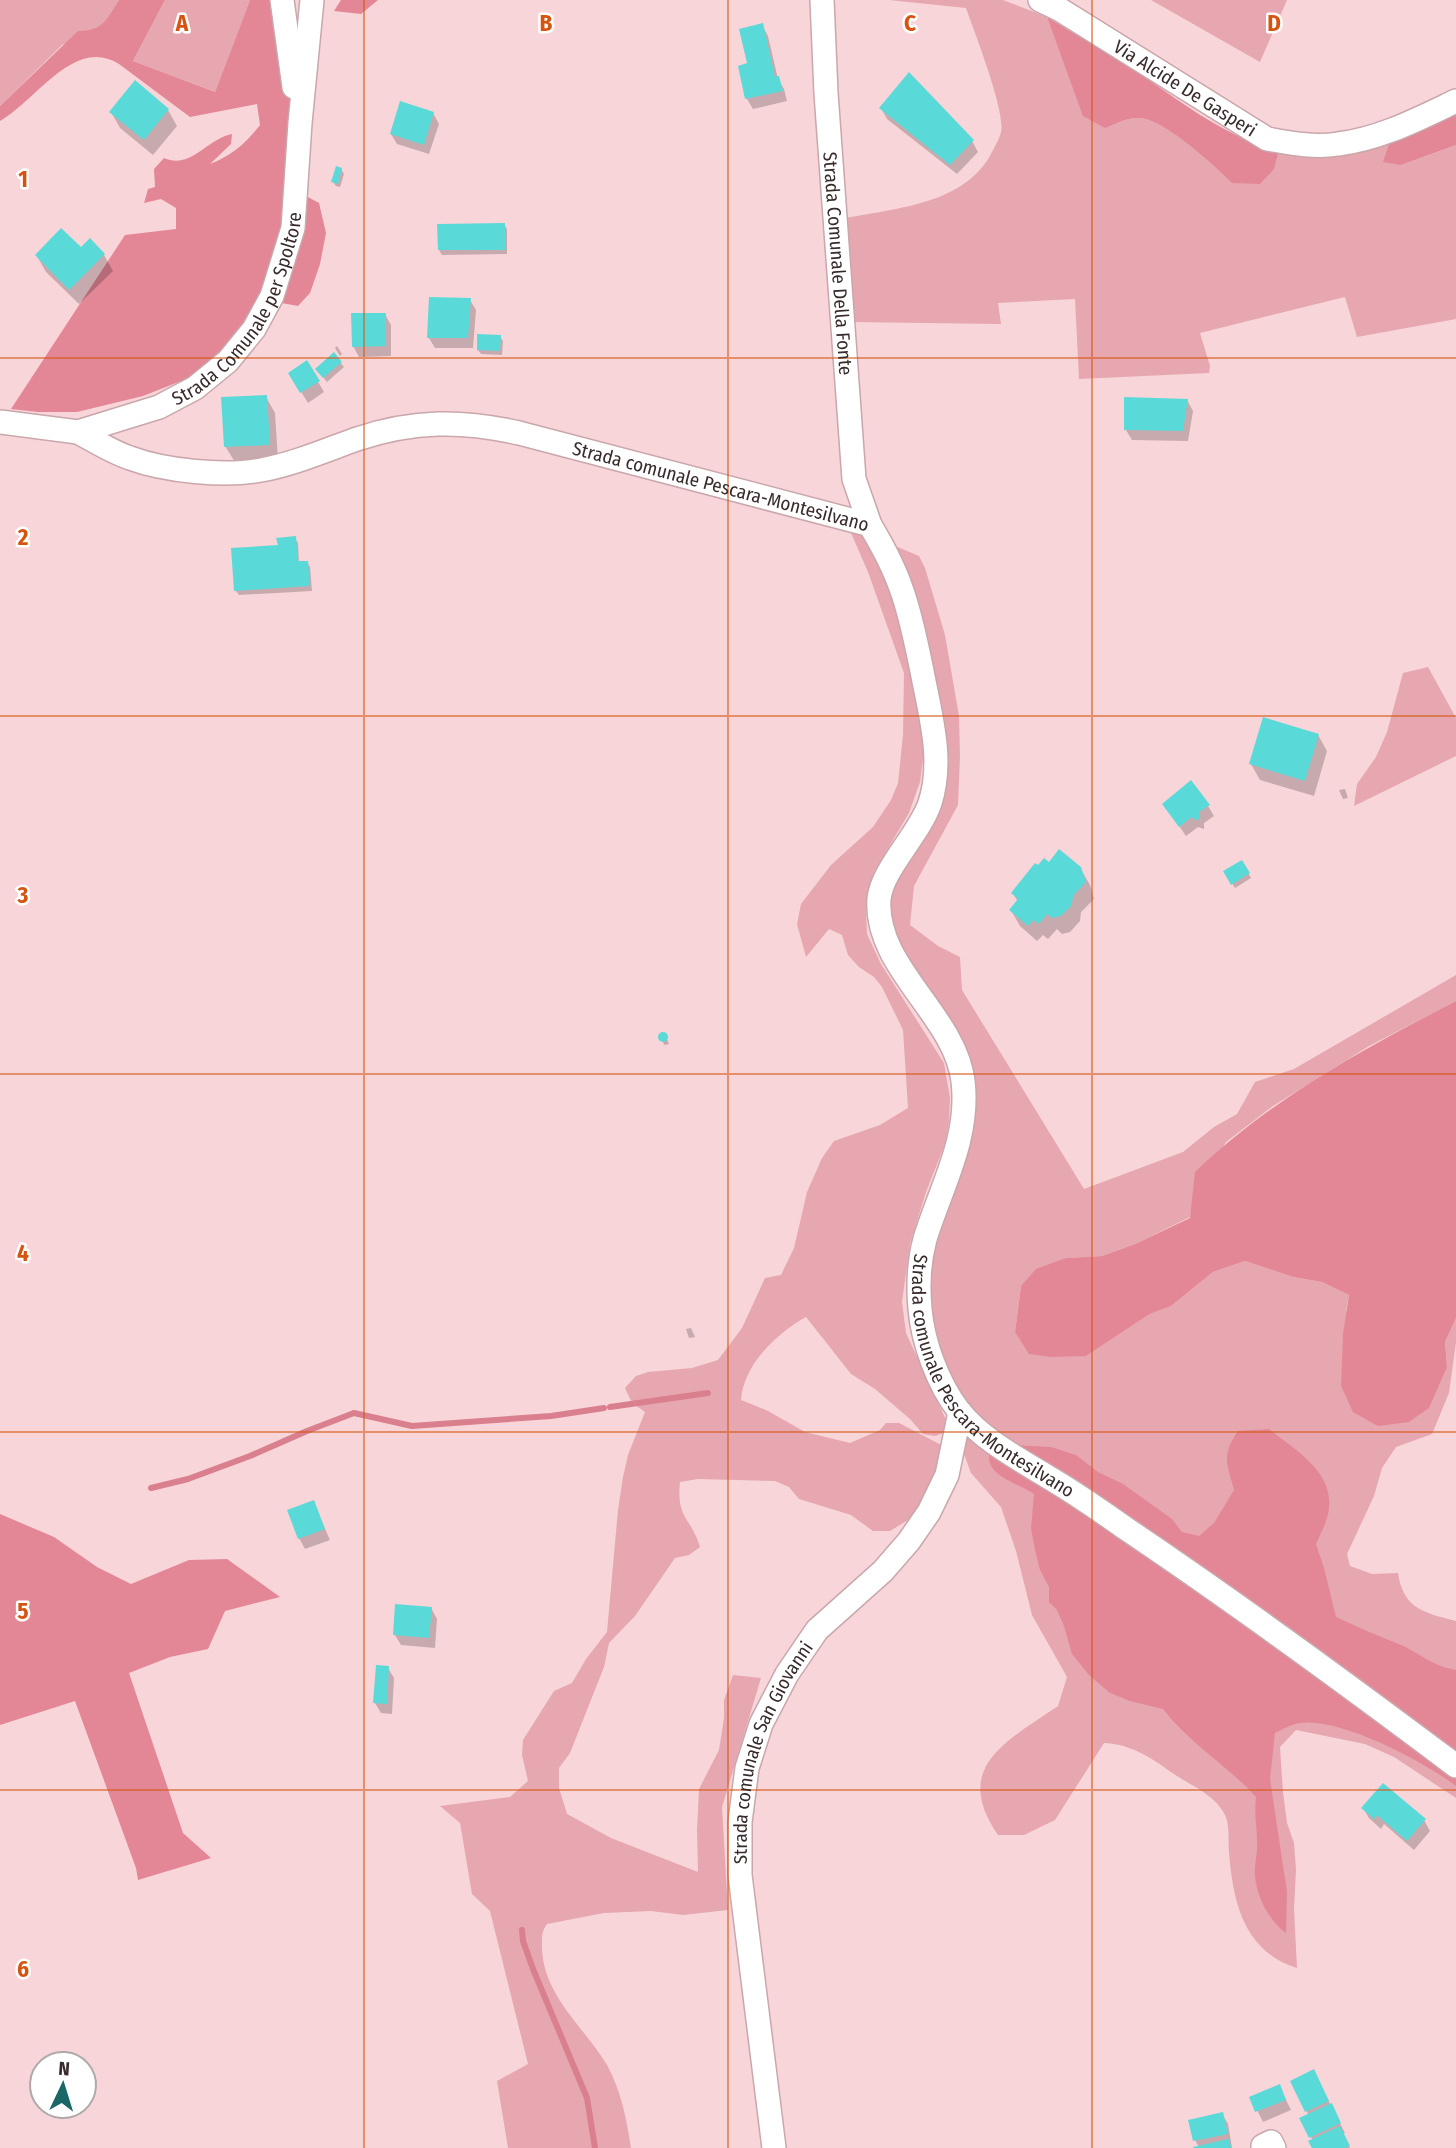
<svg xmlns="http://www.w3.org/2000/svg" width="1456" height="2148" font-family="'Fira Sans Condensed',sans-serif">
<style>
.green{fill:#e6a7b0}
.forest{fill:#e38796}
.shadow{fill:#0003}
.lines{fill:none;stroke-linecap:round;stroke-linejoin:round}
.stream{stroke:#d97f8e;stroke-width:6}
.building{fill:#59dad9}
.minor-casing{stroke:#c9a7ab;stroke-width:26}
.minor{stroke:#fff;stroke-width:23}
.grid{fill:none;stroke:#d6540f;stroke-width:2;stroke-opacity:0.55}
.labels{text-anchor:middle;stroke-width:5;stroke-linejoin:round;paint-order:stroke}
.street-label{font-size:19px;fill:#382b2c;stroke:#fff}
.grid-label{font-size:23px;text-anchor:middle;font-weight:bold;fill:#d6540f;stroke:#fff;stroke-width:5;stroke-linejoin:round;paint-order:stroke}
</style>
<rect width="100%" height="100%" fill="#f8d5d9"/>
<!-- green -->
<path class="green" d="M0 0H119L102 26 62 45 0 106Z
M165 0H250L215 92 133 61Z
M889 0H1003L1047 17 1072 83 1105 127C1115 124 1127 118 1137 118 1161 116 1215 166 1232 183L1279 150 1390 139 1401 165 1456 145V319L1357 337 1345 297 1200 333 1210 366 1209 373 1079 379 1075 299 998 303 1001 324 851 322 846 218C897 208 966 204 992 152 995 146 1000 138 1001 132 1006 112 974 31 966 8Z
M1151 0H1287L1260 62Z
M848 526 919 556 925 568 945 635 959 716 960 756 958 805 914 886 910 925 938 946 960 957 962 990 1084 1189 1183 1152 1214 1127 1237 1114 1255 1082 1294 1069 1456 975V1001L1369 1046 1273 1106 1226 1142 1194 1196 1190 1217 1135 1244 1102 1256 1066 1258 1021 1286 1015 1332 1086 1356 1150 1314 1171 1306 1213 1272 1245 1261 1293 1277 1322 1282 1349 1295 1346 1311 1447 1367 1445 1342 1456 1318V1342L1449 1393 1432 1434 1396 1447 1382 1468 1374 1496 1347 1554 1350 1566 1372 1574 1398 1573C1403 1609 1425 1613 1456 1621V1798L1394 1757 1365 1744 1296 1730 1280 1747 1283 1792 1287 1823 1294 1843 1296 1869 1294 1909 1297 1968C1243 1951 1233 1901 1229 1852 1228 1841 1230 1825 1225 1815 1215 1794 1189 1785 1171 1772 1150 1757 1130 1744 1104 1743L1055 1820 1024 1835H998C951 1767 1007 1741 1058 1706L1067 1677 1032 1615 1016 1551 1001 1507 971 1473 960 1443 935 1343 926 1294 932 1255 971 1071 886 927 887 894 936 799 926 737 920 782 909 813 874 872 866 910 867 934 881 964 944 1063 950 1098 949 1122 945 1144 926 1192 910 1244 902 1302 906 1333 947 1422 946 1432 935 1436 923 1434 910 1419 875 1389 851 1374 806 1317C777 1333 743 1365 741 1400L768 1411 805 1432 850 1443 880 1430 886 1423H899L945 1447 939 1468 913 1517 890 1531H873L851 1515 799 1499 789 1487 775 1481 698 1479 680 1482C676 1519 691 1517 700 1547L689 1555 675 1558 635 1616 609 1643 604 1667 570 1753 559 1768V1788L567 1814 611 1838 698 1872 697 1830 699 1789 719 1750 724 1718V1700L733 1675 761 1678 722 1807 728 1910 683 1915 651 1911 604 1913 547 1924C541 1932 542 1939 542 1949 544 1996 584 2027 607 2065 621 2090 627 2121 631 2148H508L497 2081 528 2064 490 1911 472 1894 460 1823 440 1806 510 1797 528 1781 522 1755 523 1740 554 1691 572 1683 586 1659 607 1632 618 1510 623 1477 628 1455 645 1412 632 1403 625 1388 636 1376 648 1372 692 1368 718 1360 742 1328 765 1278 781 1275 794 1248 807 1192 822 1158 834 1141 880 1125 908 1108 903 1030 882 987 874 977 859 967 848 955 842 935 829 929 806 957 797 924 801 904 831 865 873 827 891 800 898 783 903 735 904 673 868 572Z
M1428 667 1456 718V756L1354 806 1357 784 1376 757 1387 732 1403 673Z"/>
<!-- forest -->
<path class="forest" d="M119 0H165L133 61 215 92 250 0H274L306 196 319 203 326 233 320 264 310 293 298 306 276 302 263 295 235 336 194 376 143 396 77 412H38L11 409 125 235 176 229V208L161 199 144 203 148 189 155 187 154 169 164 158C190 170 207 139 232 134L231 144 210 164C232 155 245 144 260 125L257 104 190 117 119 64C74 36 36 101 0 121V106L78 31C104 31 106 19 119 0Z
M341 0H378L361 14 334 11Z
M1047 17C1076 35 1106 52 1134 70 1181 101 1223 137 1279 150L1274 169 1260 184 1232 183C1215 166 1161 116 1137 118 1127 118 1115 124 1105 128L1083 116Z
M1456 89V145L1401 165 1383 162 1399 114Z
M1456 1001V1318L1445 1342 1447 1367 1429 1408 1409 1422 1378 1426 1353 1412 1341 1386 1343 1334 1349 1295 1322 1282 1293 1277 1245 1261 1213 1272 1171 1306 1150 1314 1086 1356 1051 1357 1029 1354 1015 1332 1021 1286 1036 1269 1066 1258 1102 1256 1135 1244 1190 1218 1195 1172C1271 1099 1363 1049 1456 1001Z
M1269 1429C1296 1451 1337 1473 1328 1514 1326 1524 1320 1535 1316 1544L1324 1568 1336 1617C1357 1627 1379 1636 1401 1645 1423 1655 1430 1665 1456 1670V1786C1425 1762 1340 1717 1300 1723 1292 1724 1283 1729 1275 1733L1270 1779 1287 1892 1286 1933C1269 1920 1257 1898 1255 1876 1254 1864 1258 1853 1257 1842 1257 1827 1254 1813 1256 1797 1227 1765 1190 1744 1163 1709L1130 1701 1110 1693 1089 1675 1072 1654 1064 1626 1057 1610 1049 1602V1587L1040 1570 1035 1550 1031 1528 1034 1494C1017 1482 980 1475 991 1448L1010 1445 1051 1447 1076 1455 1098 1472 1123 1484 1172 1519 1182 1532 1199 1536 1214 1523 1234 1490C1227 1463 1221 1456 1238 1431Z
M0 1514 54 1537 97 1567 131 1584 189 1560 227 1559 280 1597 225 1611 208 1649 170 1657 129 1673 183 1833 211 1858 138 1880 136 1868 75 1701 0 1725Z"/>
<!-- shadow -->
<path class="shadow" d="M762 25 768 36 778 79 784 89 787 101 753 109 747 99 740 67 749 65Z
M881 108 972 141 978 152 957 174 887 119Z
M168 110 177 126 153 155 120 128 111 112Z
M433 113 439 124 429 154 397 144 391 134Z
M341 169 344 174 340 187 336 186 333 182Z
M504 224 507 229V254L442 255 439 250Z
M81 250 104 255 113 271 79 304 46 272 37 256Z
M470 300 476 310 473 348H435L429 338Z
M385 314 391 325V356L359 357 353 346Z
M500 337 503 341 502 355 481 354 478 350Z
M337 346 342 354 340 356 335 348Z
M334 355 344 367 327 382 320 373Z
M307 363 324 392 308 403 290 374Z
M266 397 275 413 278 460 235 462 225 446Z
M1187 400 1193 411 1188 441 1132 440 1126 430Z
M295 538 298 543 299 563 307 562 310 567 312 591 239 595 236 591 233 550 281 546Z
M1318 735 1327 751 1314 796 1260 780 1251 764Z
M1345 789 1348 798 1343 799 1339 790Z
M1208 806 1214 816 1204 823V829L1198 827 1186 836 1171 814Z
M1242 862 1251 878 1235 888 1225 872Z
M1049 864 1080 868 1090 885 1094 899 1081 912 1080 921 1070 932 1062 934 1057 929 1048 939 1043 935 1037 941 1020 926 1011 910 1018 902 1013 893Z
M665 1034 669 1044 664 1045 661 1035Z
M691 1328 695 1337 689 1338 686 1329Z
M313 1502 330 1540 305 1549 299 1538Z
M431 1608 437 1619 435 1648 401 1645 395 1635Z
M388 1668 394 1678 392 1714 381 1713 375 1703Z
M1363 1808 1424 1820 1430 1831 1414 1850 1384 1824 1381 1829 1369 1818Z
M1292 2081 1319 2082 1345 2133 1343 2134 1350 2148H1313V2141L1302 2119 1309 2116Z
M1279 2086 1291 2110 1263 2122 1251 2098Z
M1222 2114 1228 2124 1232 2148H1196L1199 2147 1195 2140Z"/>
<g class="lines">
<!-- stream -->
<path class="stream" d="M610 1407 708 1393
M151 1488 188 1479 250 1456 307 1431 354 1413 412 1426 551 1416 604 1408
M522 1930 523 1941 533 1969 587 2098 595 2148"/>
</g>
<!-- building -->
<path class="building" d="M763 23 775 77 779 76 783 91 745 99 738 66 747 63 739 29Z
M909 72 974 140 950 165 879 108Z
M135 80 169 109 144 140 109 112Z
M400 101 434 112 424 145 390 134Z
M336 166 342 168 338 184 331 182Z
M505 223V250H438L437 224Z
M61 228 81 247 90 238 105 254 69 290 35 255Z
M429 297 471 298 468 338H427Z
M351 313H386V346L352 347Z
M477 334 501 335 500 351 477 350Z
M334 352 342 362 323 378 315 369Z
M307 360 320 381 300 393 288 373Z
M267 395 270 445 224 447 221 397Z
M1124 397 1188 399 1183 431 1124 430Z
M296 536 298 561H308L310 586 234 591 231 548 278 545 276 538Z
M1263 717 1319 734 1305 781 1249 764Z
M1191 780 1210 805 1199 812V819L1195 820 1192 817 1179 827 1162 804Z
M1059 849 1081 867 1086 882 1073 896 1072 905 1061 916 1052 918 1047 914 1039 924 1033 920 1028 926 1009 910 1018 899 1011 893 1035 863 1038 865 1044 858 1049 862Z
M1242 860 1250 873 1231 885 1223 871Z
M658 1037a5 5 0 1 1 10 0a5 5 0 1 1-10 0Z
M314 1500 325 1529 298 1539 287 1510Z
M395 1604 432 1607 429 1638 393 1635Z
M376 1665 389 1666 387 1704 373 1703Z
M1383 1783 1426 1819 1407 1841 1377 1815 1375 1820 1361 1808Z
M1314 2069 1329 2101 1305 2112 1290 2081Z
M1280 2084 1286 2100 1255 2112 1249 2097Z
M1332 2103 1341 2123 1309 2138 1299 2118Z
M1223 2112 1228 2134 1193 2141 1188 2120Z
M1340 2126 1350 2146 1345 2148H1312L1308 2141Z
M1229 2139 1231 2148H1194L1193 2147Z"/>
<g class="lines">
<!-- minor casing -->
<g class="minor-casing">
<g id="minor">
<path d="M282 0 294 87"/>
<path id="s1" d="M822 0 826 93 854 479 870 525"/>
<path id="s2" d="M1040 0 1059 9 1267 139C1290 143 1314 148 1338 144 1380 139 1418 119 1456 101"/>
<path id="s3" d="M0 422 78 432 159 407 195 388 228 361 254 329 272 296 293 228 300 123 312 0"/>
<path id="s4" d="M78 432C95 441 112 452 130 458 165 471 225 477 261 470 294 464 326 450 357 439 414 420 462 420 519 433L870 525C882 545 893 565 901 588 911 615 916 643 922 671 930 714 944 760 930 803 919 835 882 869 879 899 874 967 955 1015 963 1081 970 1138 941 1187 925 1239 919 1261 918 1287 920 1309 923 1343 938 1384 959 1411 983 1441 1021 1460 1053 1480 1078 1495 1101 1511 1125 1528 1238 1604 1347 1684 1456 1766"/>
<path id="s5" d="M774 2148 740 1875V1822L747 1768 761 1724 787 1674 817 1630 883 1571 909 1541 929 1512 947 1475 960 1412"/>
<path d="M1263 2148V2146L1271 2142 1274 2148"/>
</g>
</g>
<!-- minor -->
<use href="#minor" class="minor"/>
</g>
<!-- grid -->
<path class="grid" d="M364 0V2148M728 0V2148M1092 0V2148M0 358H1456M0 716H1456M0 1074H1456M0 1432H1456M0 1790H1456"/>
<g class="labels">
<!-- street labels -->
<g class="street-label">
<text dy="7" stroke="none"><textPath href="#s2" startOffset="170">Via Alcide De Gasperi</textPath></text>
<text dy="7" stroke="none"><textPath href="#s1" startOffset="264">Strada Comunale Della Fonte</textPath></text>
<text dy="7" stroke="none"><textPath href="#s3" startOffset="296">Strada Comunale per Spoltore</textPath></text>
<text dy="7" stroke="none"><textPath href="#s4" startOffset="665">Strada comunale Pescara-Montesilvano</textPath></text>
<text dy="7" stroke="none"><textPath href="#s4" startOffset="1755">Strada comunale Pescara-Montesilvano</textPath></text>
<text dy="7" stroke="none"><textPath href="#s5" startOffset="404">Strada comunale San Giovanni</textPath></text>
</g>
</g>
<g class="grid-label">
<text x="182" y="31">A</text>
<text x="546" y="31">B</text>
<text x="910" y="31">C</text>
<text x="1274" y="31">D</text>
<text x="23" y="187">1</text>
<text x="23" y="545">2</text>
<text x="23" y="903">3</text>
<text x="23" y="1261">4</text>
<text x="23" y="1619">5</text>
<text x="23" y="1977">6</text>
</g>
<!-- north arrow -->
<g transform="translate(63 2085) rotate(4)"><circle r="33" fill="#ffffff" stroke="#afaaab" stroke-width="2"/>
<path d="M0-5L12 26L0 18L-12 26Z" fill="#196766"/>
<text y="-10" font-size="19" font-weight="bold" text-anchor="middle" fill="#382b2c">N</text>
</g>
</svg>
